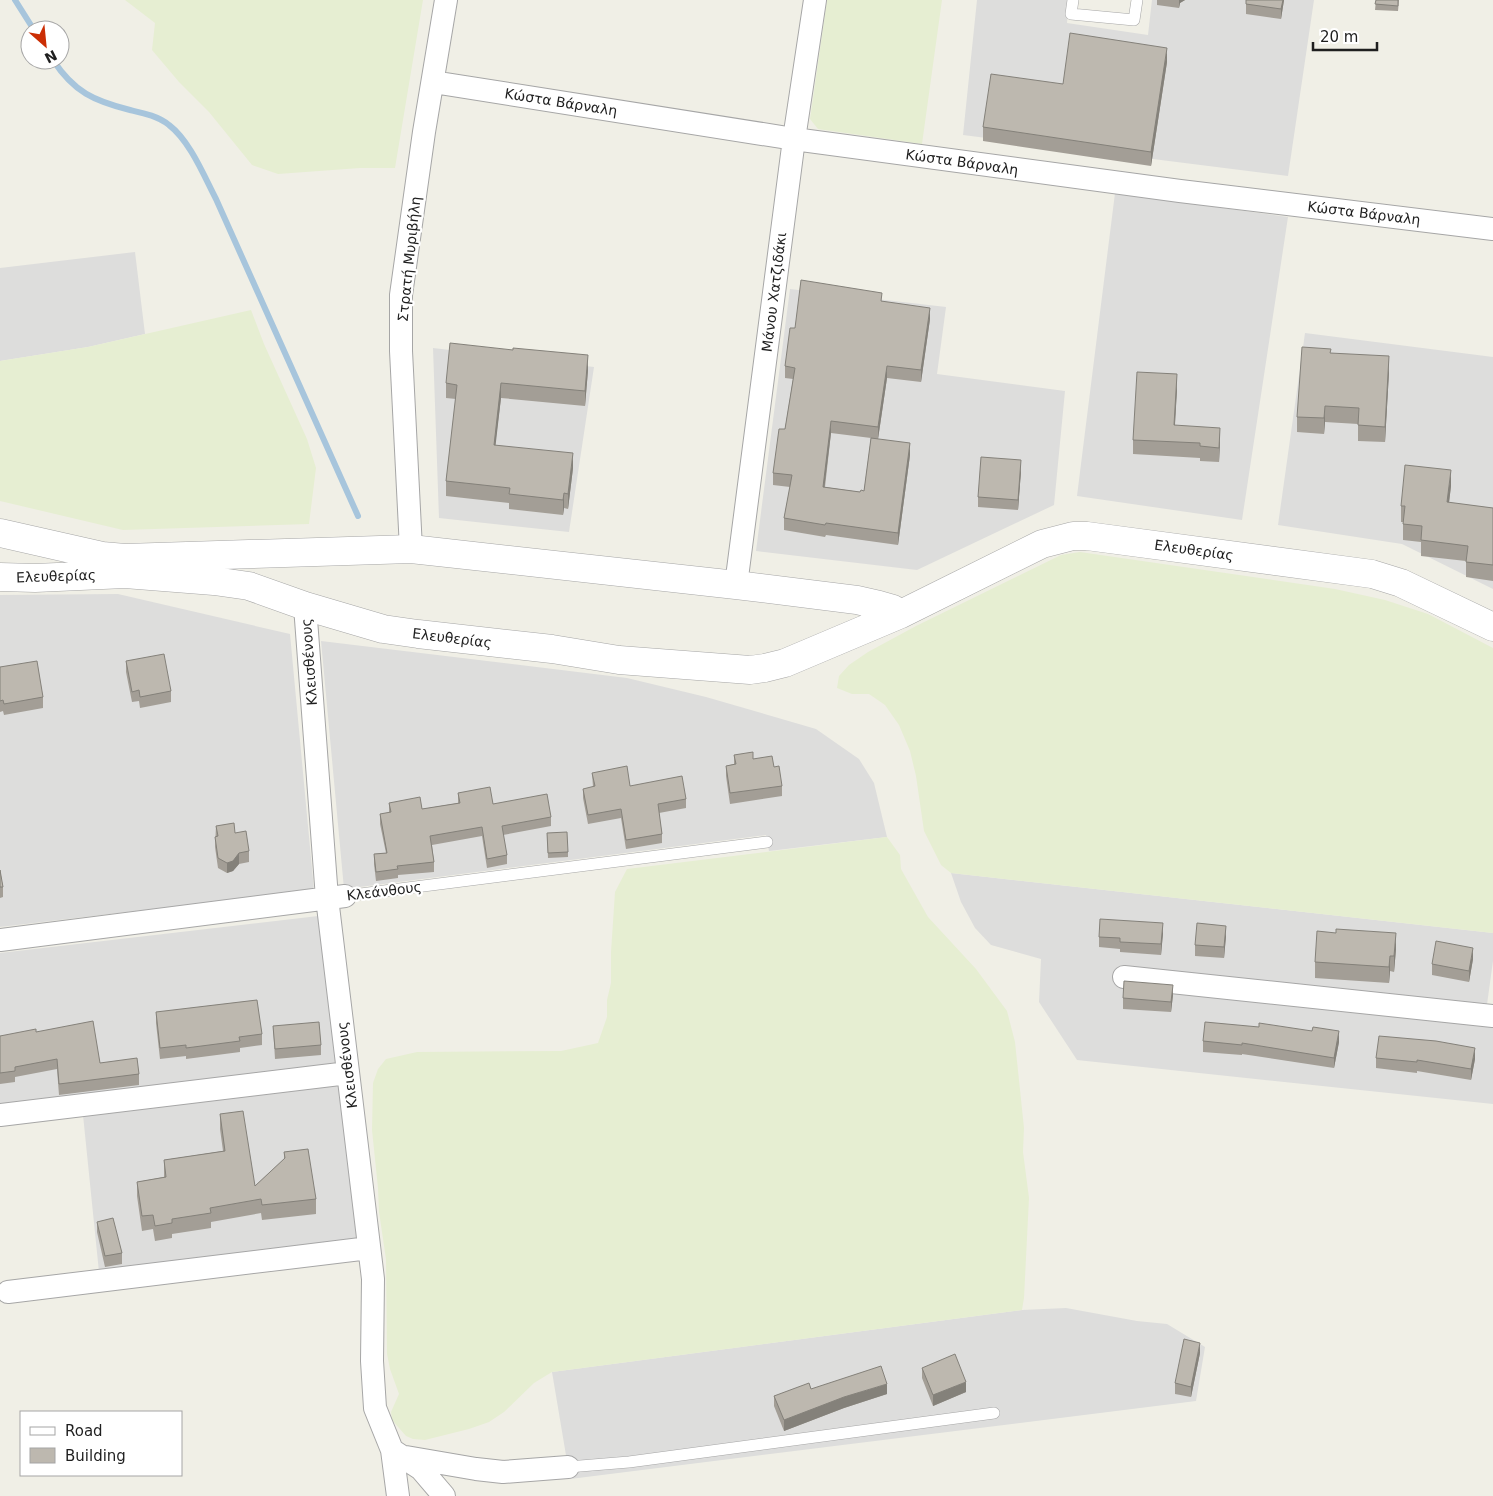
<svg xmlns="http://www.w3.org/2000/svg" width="1493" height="1496" font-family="'DejaVu Sans',sans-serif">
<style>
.residential{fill:#dddddc}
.farmland{fill:#e6eed2}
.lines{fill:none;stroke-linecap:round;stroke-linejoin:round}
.stream{stroke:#a7c5dc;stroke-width:6}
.service-casing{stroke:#a6a6a6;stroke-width:12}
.minor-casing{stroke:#a6a6a6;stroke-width:24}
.tertiary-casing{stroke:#a6a6a6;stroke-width:29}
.service{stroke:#fff;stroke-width:11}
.minor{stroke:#fff;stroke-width:22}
.tertiary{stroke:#fff;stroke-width:28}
.wall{fill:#a39e96;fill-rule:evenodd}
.shaded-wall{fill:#84817a}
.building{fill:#bdb8af;stroke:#84817a}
.labels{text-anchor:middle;stroke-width:4.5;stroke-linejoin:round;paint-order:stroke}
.street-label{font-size:14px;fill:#1f1f1f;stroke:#fff}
</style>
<rect width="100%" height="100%" fill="#f0efe6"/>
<!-- residential -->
<path class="residential" d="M977 0H1069L1067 23 1148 35 1152 0H1314L1288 176 963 135Z
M1115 193 1288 217 1242 520 1077 496Z
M135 252 145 334 88 347 0 361V268Z
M790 289 946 307 937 374 1065 391 1054 505 917 570 756 551Z
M1305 333 1493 357V589L1402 544 1278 525Z
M433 348 594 367 569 532 439 518Z
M118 594 290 634 314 890 0 927V595Z
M321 641 627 678 706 697 816 729 859 759 874 783 887 837 769 851 766 835 344 889Z
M951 873 1493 933V961L1485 1019 1493 1021V1104L1077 1060 1039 1002 1041 959 991 945 975 928 961 902Z
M318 916 337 1066 0 1108V953Z
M338 1083 358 1240 99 1272 83 1115Z
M1066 1308 1137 1321 1167 1324 1205 1347 1196 1401 570 1479 552 1372 1022 1310Z"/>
<!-- farmland -->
<path class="farmland" d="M125 0H423L395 168H360L278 174 252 165 209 112 179 82 152 50 155 23Z
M827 0H942L922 144 818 129 810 119Z
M251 310 264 344 307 439 316 468 309 524 123 530 0 501V361L88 347Z
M1080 552 1335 589 1385 600 1428 614 1493 648V933L951 873 941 865 924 831 916 776 910 751 899 725 885 705 869 694H852L837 688 839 676 849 665 868 652 916 626 1061 555Z
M887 837 900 855 901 869 928 917 976 969 1007 1011 1015 1042 1024 1128 1023 1152 1029 1198 1024 1298 1022 1310 552 1372 534 1383 504 1412 489 1422 469 1429 425 1440 413 1439 406 1436 392 1420 391 1412 399 1394 390 1369 387 1354 386 1259 379 1212 378 1188 372 1130 373 1083 378 1069 386 1059 417 1052 561 1051 598 1043 607 1017V1000L611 983V952L615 892 627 869Z"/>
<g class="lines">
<!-- stream -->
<path class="stream" d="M15 0 34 30
M53 60C74 92 94 101 130 110 143 113 158 116 169 125 190 141 204 176 216 199L358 516"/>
<!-- service casing -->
<g class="service-casing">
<path id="service" d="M1073 0 1071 14 1134 20 1137 0
M345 896 767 842
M568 1467 629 1462 696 1453 994 1413"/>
</g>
<!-- minor casing -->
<g class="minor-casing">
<path id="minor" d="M433 82 794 139 1180 191 1493 229
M411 549 401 351V295L424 132 446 0
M736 585 794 139 815 0
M305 606 327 898 373 1279 372 1361 375 1408 392 1450 421 1469 444 1496
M0 940 345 896
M1124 977 1493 1016
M0 1115 348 1073
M8 1292 369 1248
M392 1450 398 1496
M406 1457 476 1469 503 1472 568 1467"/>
</g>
<!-- tertiary casing -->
<g class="tertiary-casing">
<path id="tertiary" d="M0 533 102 556 125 558 411 549 736 585 857 600 879 605 893 609 901 614
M0 577 35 578 125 574 214 581 249 586 305 606 383 629 418 634 552 649 619 660 750 670 765 668 785 663 901 614 1042 544 1073 536H1087L1372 574 1401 583 1493 627"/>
</g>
<!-- service -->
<use href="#service" class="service"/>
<!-- minor -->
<use href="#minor" class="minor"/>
<!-- tertiary -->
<use href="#tertiary" class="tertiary"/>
</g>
<!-- wall -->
<path class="wall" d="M1157 0H1185L1180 3 1179 8 1157 5Z
M1246 0H1284L1281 19 1246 14Z
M1376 0H1399L1398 11 1375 10Z
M1167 62 1151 166 983 141V127L1063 84Z
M882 301 930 319 921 382 887 378 878 439 910 455 898 545 826 535 825 537 784 530V518L790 487 773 485V473L785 429 793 379 785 378V366L795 328ZM831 433 871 438 864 491 860 492 825 487Z
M1331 353 1389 372 1385 442 1358 441V424L1325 422 1324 434 1297 432V417Z
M588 370 585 406 501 398 495 445 573 468 568 509 564 508 563 515 509 509V503L446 496V481L456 399 446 398V383Z
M1177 389 1175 425 1220 442 1219 462 1200 461V458L1133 454V440Z
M1021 471 1018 510 978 507V497Z
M1451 486 1449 503 1493 508V581L1466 577V561L1421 556V542L1403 540V522H1401V506Z
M126 661 171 691V702L140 708 139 701 132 702 126 672Z
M0 667 43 697V708L4 715 3 711 0 712Z
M734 755 753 759 774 767 782 786V796L730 804 726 776V766L734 764Z
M592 773 630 786 686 799V808L659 813 662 834V843L626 849 621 818 588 824 583 798V789L593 787Z
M458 793 493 804 551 817V826L503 835 507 855V864L487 868 482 836 432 845 434 862V872L398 875V878L376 881 374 864V854L386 853 380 824V814L389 813V803L422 809 458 803Z
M216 826 235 833 249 851V862L239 864 233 871 227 873 218 868 215 847Z
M547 833 568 852V857L548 858Z
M0 870 3 887V897L0 898Z
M1163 933 1161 955 1120 952V949L1099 947V937Z
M1226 936 1224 958 1195 956V945Z
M1396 949 1394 972 1390 971 1389 983 1315 978V962Z
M1473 959 1469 982 1432 975V964Z
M1173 995 1171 1012 1123 1009V998Z
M156 1012 262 1034V1045L240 1048V1052L186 1059V1056L160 1059 156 1023Z
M273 1026 321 1045V1055L275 1059Z
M36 1032 100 1063 139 1074V1085L59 1095 57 1069 15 1077V1082L0 1084V1036Z
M1203 1041 1339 1042 1334 1068 1242 1054V1055L1203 1052Z
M1376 1058 1475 1059 1471 1080 1417 1071V1073L1376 1068Z
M220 1114 255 1186 284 1159V1152L316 1199V1214L262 1220 261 1213 211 1222V1228L172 1234V1238L155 1241 153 1229 142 1231 137 1196V1182L164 1177V1160L223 1151 220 1129Z
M97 1222 122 1253V1264L105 1267 97 1232Z
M1200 1353 1191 1397 1175 1394V1383Z
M922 1368 966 1392 933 1406 922 1378Z
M811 1389 887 1394 844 1408 784 1431 774 1406V1396Z"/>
<!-- shaded-wall -->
<path class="shaded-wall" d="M1179 0H1185L1180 3 1179 8Z
M1283 0H1284L1281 19V9Z
M1167 48V62L1151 166V152Z
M930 308V319L921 382V370Z
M588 355V370L585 406V391Z
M1389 356V372L1385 442V427Z
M887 366V378L878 439V427Z
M1177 374V389L1174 439V425Z
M501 383V398L494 459V445Z
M1325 406V422L1324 434V418Z
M831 421V433L823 498V487Z
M1220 428V442L1219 462V448Z
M910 443V455L898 545V533Z
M573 453V468L568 509V494Z
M1021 460V471L1018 510V500Z
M1451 470V486L1447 518V502Z
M564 493V508L563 515V500Z
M239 853V864L233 871 227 873V863Z
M1163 923V933L1161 955V944Z
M1226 926V936L1224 958V947Z
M1396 933V949L1394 972V956Z
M1473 948V959L1469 982V971Z
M1390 956V971L1389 983V967Z
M1173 985V995L1171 1012V1002Z
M1339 1031V1042L1334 1068V1058Z
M1475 1048V1059L1471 1080V1069Z
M1200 1343V1353L1191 1397V1387Z
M966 1382V1392L933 1406V1395Z
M887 1384V1394L844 1408 784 1431V1420L844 1397Z"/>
<!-- building -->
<path class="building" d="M1246 0H1283L1281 9 1246 4Z
M1376 0H1398V6L1375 4Z
M1070 33 1167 48 1151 152 983 127 991 74 1063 84Z
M801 280 882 293 881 301 930 308 921 370 887 366 878 427 831 421 823 487 860 492 861 490 864 491 871 438 910 443 898 533 826 523 825 525 784 518 792 475 773 473 779 429H785L795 368 785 366 790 328H795Z
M450 343 513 350V348L588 355 585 391 501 383 494 445 573 453 568 494 564 493 563 500 509 494 510 488 446 481 457 385 446 383Z
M1302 347 1331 349 1330 353 1389 356 1385 427 1358 425 1359 408 1325 406 1324 418 1297 417Z
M1137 372 1177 374 1174 425 1220 428 1219 448 1200 446V443L1133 440Z
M981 457 1021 460 1018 500 978 497Z
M1405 465 1451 470 1447 502 1493 508V565L1466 562 1468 546 1421 540 1422 526 1403 524 1405 506H1401Z
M164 654 171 691 140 697 139 690 132 692 126 661Z
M37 661 43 697 4 704 3 700 0 701V667Z
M753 752V759L772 756 774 767 779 766 782 786 730 793 726 766 736 764 734 755Z
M627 766 630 786 682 776 686 799 658 804 662 834 626 840 621 809 588 815 583 789 595 786 592 773Z
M490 787 493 804 547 794 551 817 502 826 507 855 487 859 482 827 430 836 434 862 397 866 398 869 376 872 374 854 387 853 380 814 391 812 389 803 420 797 422 809 460 803 458 793Z
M234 823 235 833 246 831 249 851 239 853 233 861 227 863 218 858 215 837 218 836 216 826Z
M567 832 568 852 548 853 547 833Z
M0 870 3 887H0Z
M1100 919 1163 923 1161 944 1120 942V938L1099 937Z
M1197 923 1226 926 1224 947 1195 945Z
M1336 929 1396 933 1394 956H1390L1389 967 1315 962 1317 931 1336 933Z
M1436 941 1473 948 1469 971 1432 964Z
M1124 981 1173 985 1171 1002 1123 998Z
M257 1000 262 1034 239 1037 240 1041 186 1048V1045L160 1048 156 1012Z
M93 1021 100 1063 137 1058 139 1074 59 1084 57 1059 15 1067V1071L0 1073V1036L36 1029V1032Z
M319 1022 321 1045 275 1049 273 1026Z
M1205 1022 1259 1027V1023L1312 1031 1313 1027 1339 1031 1334 1058 1242 1043V1045L1203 1041Z
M1379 1036 1436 1041 1475 1048 1471 1069 1417 1060V1062L1376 1058Z
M243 1111 255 1186 285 1158 284 1152 308 1149 316 1199 262 1205 261 1199 210 1208 211 1213 172 1219V1223L155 1226 153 1215 142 1216 137 1182 166 1177 164 1160 225 1151 220 1114Z
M113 1218 122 1253 105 1256 97 1222Z
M1184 1339 1200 1343 1191 1387 1175 1383Z
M955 1354 966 1382 933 1395 922 1368Z
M881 1366 887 1384 844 1397 784 1420 774 1396 809 1383 811 1389Z"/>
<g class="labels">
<!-- street labels -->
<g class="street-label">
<text transform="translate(561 102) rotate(9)" y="5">Κώστα Βάρναλη</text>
<text transform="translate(962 162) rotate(8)" y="5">Κώστα Βάρναλη</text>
<text transform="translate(1364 213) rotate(7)" y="5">Κώστα Βάρναλη</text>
<text transform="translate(409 259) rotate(-84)" y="5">Στρατή Μυριβήλη</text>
<text transform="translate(774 292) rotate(-83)" y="5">Μάνου Χατζιδάκι</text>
<text transform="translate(1194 550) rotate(8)" y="5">Ελευθερίας</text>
<text transform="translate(56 576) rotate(-2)" y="5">Ελευθερίας</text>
<text transform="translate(452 638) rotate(7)" y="5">Ελευθερίας</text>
<text transform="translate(309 662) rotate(-94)" y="5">Κλεισθένους</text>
<text transform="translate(384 891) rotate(-7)" y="5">Κλεάνθους</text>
<text transform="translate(347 1065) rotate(-97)" y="5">Κλεισθένους</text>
</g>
</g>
<!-- legend -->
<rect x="20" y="1411" width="162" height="65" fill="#ffffff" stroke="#a5a5a5"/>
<rect x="30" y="1427" width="25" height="8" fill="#ffffff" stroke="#a5a5a5"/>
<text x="65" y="1436" font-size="15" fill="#1f1f1f">Road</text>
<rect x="30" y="1448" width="25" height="15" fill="#bdb8af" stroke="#a5a5a5"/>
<text x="65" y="1461" font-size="15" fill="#1f1f1f">Building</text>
<!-- north arrow -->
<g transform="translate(45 45) rotate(153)"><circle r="24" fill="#ffffff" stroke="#a5a5a5"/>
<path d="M0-4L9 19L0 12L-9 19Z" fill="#cb2e04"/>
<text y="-8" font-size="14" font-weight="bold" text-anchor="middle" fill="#1f1f1f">N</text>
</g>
<!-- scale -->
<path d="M1313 42v8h64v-8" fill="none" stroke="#1f1f1f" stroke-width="2.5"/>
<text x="1320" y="42" font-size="15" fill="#1f1f1f" stroke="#ffffff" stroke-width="4" paint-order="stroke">20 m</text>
</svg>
